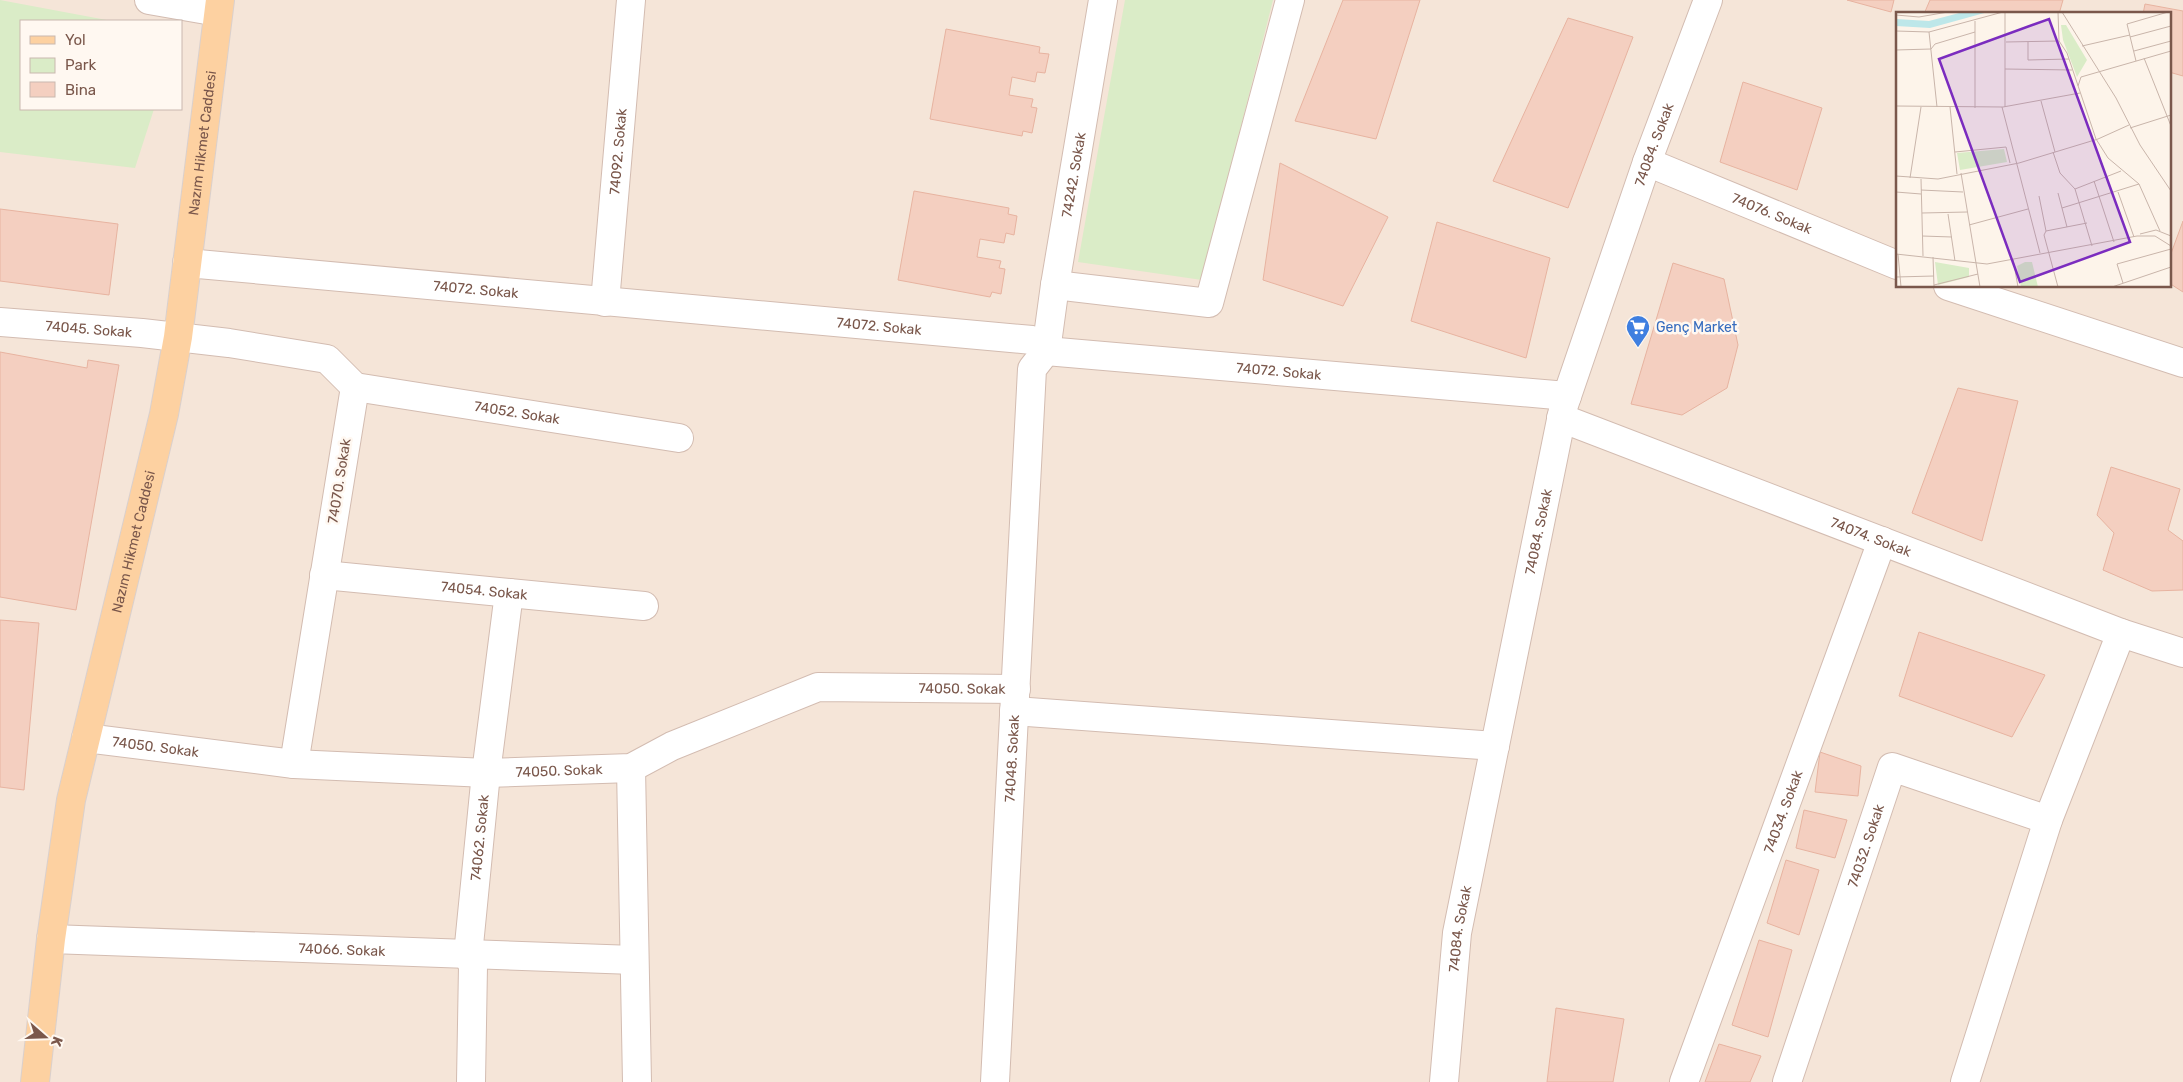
<svg xmlns="http://www.w3.org/2000/svg" width="2183" height="1082" font-family="Rubik,sans-serif">
<style>
.residential{fill:#f5e5d8;fill-rule:evenodd}
.green{fill:#daecc7}
.building{fill:#f4cfc0;stroke:#e7b3a0}
.lines{fill:none;stroke-linecap:round;stroke-linejoin:round}
.minor-casing{stroke:#d3bcb1;stroke-width:30}
.major-casing{stroke:#dad0cd;stroke-width:30}
.minor{stroke:#fff;stroke-width:28}
.major{stroke:#fdd1a1;stroke-width:28}
.labels{text-anchor:middle;stroke-width:5;stroke-linejoin:round;paint-order:stroke}
.street-label{font-size:14px;fill:#7a574b;stroke:#fff8f1}
.shop-label{font-size:14px;fill:#366cbe;stroke:#fff8f1;text-anchor:start}
.inset-road{fill:none;stroke:#c9b5aa;stroke-width:1}
.view{fill:#7b2cbf;fill-opacity:0.15;stroke:#7b2cbf;stroke-width:2.5}
.inset-edge{fill:none;stroke:#7a574b;stroke-width:2.5}
</style>
<rect width="100%" height="100%" fill="#fdf4ea"/>
<!-- residential -->
<path class="residential" d="M0 0H2183V1082H0ZM1897 14H2169V286H1897ZM21 21H181V109H21Z"/>
<!-- green -->
<path class="green" d="M0 0 112 21H21V109H154L135 168 0 152Z
M1125 0H1273L1202 280 1078 262Z"/>
<!-- building -->
<path class="building" d="M1343 0H1420L1376 139 1295 121Z
M1847 0H1894L1891 12Z
M1930 0H2063L2059 14H1924Z
M2145 4 2183 11V76L2169 72V14H2143Z
M1568 18 1633 37 1568 208 1493 181Z
M946 29 1040 47 1039 53 1049 54 1045 73 1037 72 1035 82 1012 77 1009 95 1033 99 1031 107 1037 108 1032 133 1023 131 1022 136 930 119Z
M1743 82 1822 108 1797 190 1720 162Z
M1280 163 1388 217 1343 306 1263 280Z
M914 191 1009 208 1008 214 1017 216 1014 235 1006 233 1004 243 980 239 977 257 1001 261 999 268 1005 269 1001 294 992 292 990 297 898 280Z
M0 209 118 224 109 295 0 281Z
M2183 221V292L2169 283V259Z
M1437 222 1550 258 1526 358 1411 321Z
M1673 263 1724 279 1738 345 1727 388 1682 415 1631 404Z
M0 352 87 368 88 360 119 365 76 610 0 597Z
M1958 388 2018 401 1982 541 1912 513Z
M2111 467 2180 489 2168 530 2183 541V590L2152 591 2103 570 2114 533 2097 515Z
M0 620 39 623 24 790 0 787Z
M1919 632 2045 675 2012 737 1899 696Z
M1820 752 1861 766 1858 796 1815 792Z
M1804 810 1847 820 1835 858 1796 848Z
M1786 860 1819 870 1799 935 1767 923Z
M1759 940 1792 950 1768 1037 1732 1025Z
M1556 1008 1624 1019 1613 1082H1547Z
M1719 1044 1761 1056 1750 1082H1705Z"/>
<g class="lines">
<!-- minor casing -->
<g class="minor-casing">
<g id="minor">
<path d="M149 0 218 12"/>
<path id="s1" d="M1647 162 1897 265"/>
<path id="s2" d="M187 263 1032 340 1046 351 1567 396"/>
<path d="M1055 285 1209 303 1290 0"/>
<path d="M1948 286 2183 363"/>
<path id="s3" d="M605 302 631 0"/>
<path id="s4" d="M0 322 142 333 229 343 327 359 355 387 294 764"/>
<path id="s5" d="M355 387 679 438"/>
<path id="s6" d="M1561 418 2121 633 2183 653"/>
<path id="s7" d="M324 575 644 606"/>
<path d="M1014 711 1495 746"/>
<path id="s8" d="M86 738 294 764 486 773 631 768 672 746 818 687 1016 689"/>
<path d="M631 768 637 1082"/>
<path id="s9" d="M51 939 634 960"/>
<path id="s10" d="M471 1082 473 966 468 955 486 773 509 593"/>
<path id="s11" d="M995 1082 1032 369 1046 351 1055 285 1103 0"/>
<path id="s12" d="M1444 1082 1457 933 1564 405 1647 162 1708 0"/>
<path id="s13" d="M1684 1082 1882 541"/>
<path id="s14" d="M1787 1082 1892 767 2048 820"/>
<path d="M1965 1082 2048 820 2121 633"/>
</g>
</g>
<!-- major casing -->
<g class="major-casing">
<g id="major">
<path id="s15" d="M35 1082 51 939 71 800 164 414 178 337 220 0"/>
</g>
</g>
<!-- minor -->
<use href="#minor" class="minor"/>
<!-- major -->
<use href="#major" class="major"/>
</g>
<!-- icons -->
<defs>
<g id="supermarket-pin" transform="scale(1.25)"><path d="M0 17L-7.5 6A9.5 9.5 0 1 1 7.5 6Z" fill="#3f7fe0" stroke="#fff8f1"/><path d="M-6-5.5h2.5l.6 2H6L4.5 2H-2.5L-4.4-4H-6ZM-1.5 3.2a1.3 1.3 0 1 0 .1 0ZM3 3.2a1.3 1.3 0 1 0 .1 0Z" fill="#fff"/></g>
</defs>
<g fill-rule="evenodd">
<use href="#supermarket-pin" x="1638" y="327"/>
</g>
<g class="labels">
<!-- street labels -->
<g class="street-label">
<text dy="5" stroke="none"><textPath href="#s15" startOffset="955">Nazım Hikmet Caddesi</textPath></text>
<text dy="5" stroke="none"><textPath href="#s12" startOffset="964">74084. Sokak</textPath></text>
<text dy="5" stroke="none"><textPath href="#s3" startOffset="151">74092. Sokak</textPath></text>
<text dy="5" stroke="none"><textPath href="#s11" startOffset="915">74242. Sokak</textPath></text>
<text dy="5" stroke="none"><textPath href="#s1" startOffset="135">74076. Sokak</textPath></text>
<text dy="5" stroke="none"><textPath href="#s2" startOffset="290">74072. Sokak</textPath></text>
<text dy="5" stroke="none"><textPath href="#s2" startOffset="695">74072. Sokak</textPath></text>
<text dy="5" stroke="none"><textPath href="#s4" startOffset="89">74045. Sokak</textPath></text>
<text dy="5" stroke="none"><textPath href="#s2" startOffset="1100">74072. Sokak</textPath></text>
<text dy="5" stroke="none"><textPath href="#s5" startOffset="164">74052. Sokak</textPath></text>
<text transform="translate(339 481) rotate(-81)" y="5">74070. Sokak</text>
<text dy="5" stroke="none"><textPath href="#s12" startOffset="559">74084. Sokak</textPath></text>
<text dy="5" stroke="none"><textPath href="#s6" startOffset="332">74074. Sokak</textPath></text>
<text dy="5" stroke="none"><textPath href="#s15" startOffset="550">Nazım Hikmet Caddesi</textPath></text>
<text dy="5" stroke="none"><textPath href="#s7" startOffset="161">74054. Sokak</textPath></text>
<text dy="5" stroke="none"><textPath href="#s8" startOffset="895">74050. Sokak</textPath></text>
<text dy="5" stroke="none"><textPath href="#s8" startOffset="70">74050. Sokak</textPath></text>
<text dy="5" stroke="none"><textPath href="#s11" startOffset="324">74048. Sokak</textPath></text>
<text dy="5" stroke="none"><textPath href="#s8" startOffset="475">74050. Sokak</textPath></text>
<text dy="5" stroke="none"><textPath href="#s13" startOffset="288">74034. Sokak</textPath></text>
<text dy="5" stroke="none"><textPath href="#s10" startOffset="246">74062. Sokak</textPath></text>
<text dy="5" stroke="none"><textPath href="#s14" startOffset="249">74032. Sokak</textPath></text>
<text dy="5" stroke="none"><textPath href="#s12" startOffset="154">74084. Sokak</textPath></text>
<text dy="5" stroke="none"><textPath href="#s9" startOffset="291">74066. Sokak</textPath></text>
</g>
<!-- shop labels -->
<g class="shop-label">
<text x="1656" y="332">Genç Market</text>
</g>
</g>
<!-- overview -->
<g transform="translate(1896 12)">
<rect width="275" height="275" fill="#fdf4ea"/>
<path d="M165 13H170L191 48 181 65 167 28ZM108 137 111 150 64 158 61 141ZM39 250 73 256V265L42 273ZM129 250H136L142 275H125L121 254Z" fill="#daecc7"/>
<path d="M67 0H92L34 16 0 14V7L33 9Z" fill="#bde7e9"/>
<path class="inset-road" d="M162 0 163 29 171 41 200 127 212 146 243 172 264 219M166 0 220 86 244 133 275 179M0 3 23 5 52 0M79 9V96M0 19 33 20 107 0M33 20 41 95M234 25 275 14M110 30 163 29M132 30V48L173 47M186 34 234 23M0 38 35 37 39 32 79 20M238 39 275 29M248 46 275 114M240 49 231 12 272 0M109 57 176 58M182 74 185 65 275 39M145 89 159 140M0 94 107 95 184 81M54 95 61 162M106 95 144 241M109 95V0M234 116 275 103M59 140 110 135 114 151M157 140 164 161 179 177 196 234M65 161 84 275M0 164 42 167 123 151 202 127 233 113M14 166 25 95M25 167 27 244M198 169 218 230M179 177 225 159M25 178 67 180M0 180 25 182M222 180 238 225M162 181 171 215M143 184 150 219M166 196 243 172M26 201 71 200M52 202 59 249M73 213 132 197M244 222 260 218 275 224M26 224 56 225M0 242 91 252 241 224H259L275 234M2 242 5 275M37 245 38 275M117 247 122 275M0 265 38 264M227 271 221 252 275 237M38 273 82 262M162 275 148 223 150 219 191 211M196 275H213M216 275 275 255"/>
<path class="view" d="M153 7 234 230 124 270 43 47Z"/>
<rect width="275" height="275" class="inset-edge"/>
</g>
<!-- legend -->
<rect x="20" y="20" width="162" height="90" fill="#fff8f1" stroke="#cab8af"/>
<rect x="30" y="36" width="25" height="8" fill="#fdd1a1" stroke="#cab8af"/>
<text x="65" y="45" font-size="15" fill="#7a574b">Yol</text>
<rect x="30" y="58" width="25" height="15" fill="#daecc7" stroke="#cab8af"/>
<text x="65" y="70" font-size="15" fill="#7a574b">Park</text>
<rect x="30" y="82" width="25" height="15" fill="#f4cfc0" stroke="#cab8af"/>
<text x="65" y="95" font-size="15" fill="#7a574b">Bina</text>
<!-- north arrow -->
<g transform="translate(45 1037) rotate(110)" stroke="#fff8f1" stroke-width="4" paint-order="stroke">
<path d="M0-4L9 19L0 12L-9 19Z" fill="#7a574b"/>
<text y="-8" font-size="14" font-weight="bold" text-anchor="middle" fill="#7a574b">K</text>
</g>
</svg>
